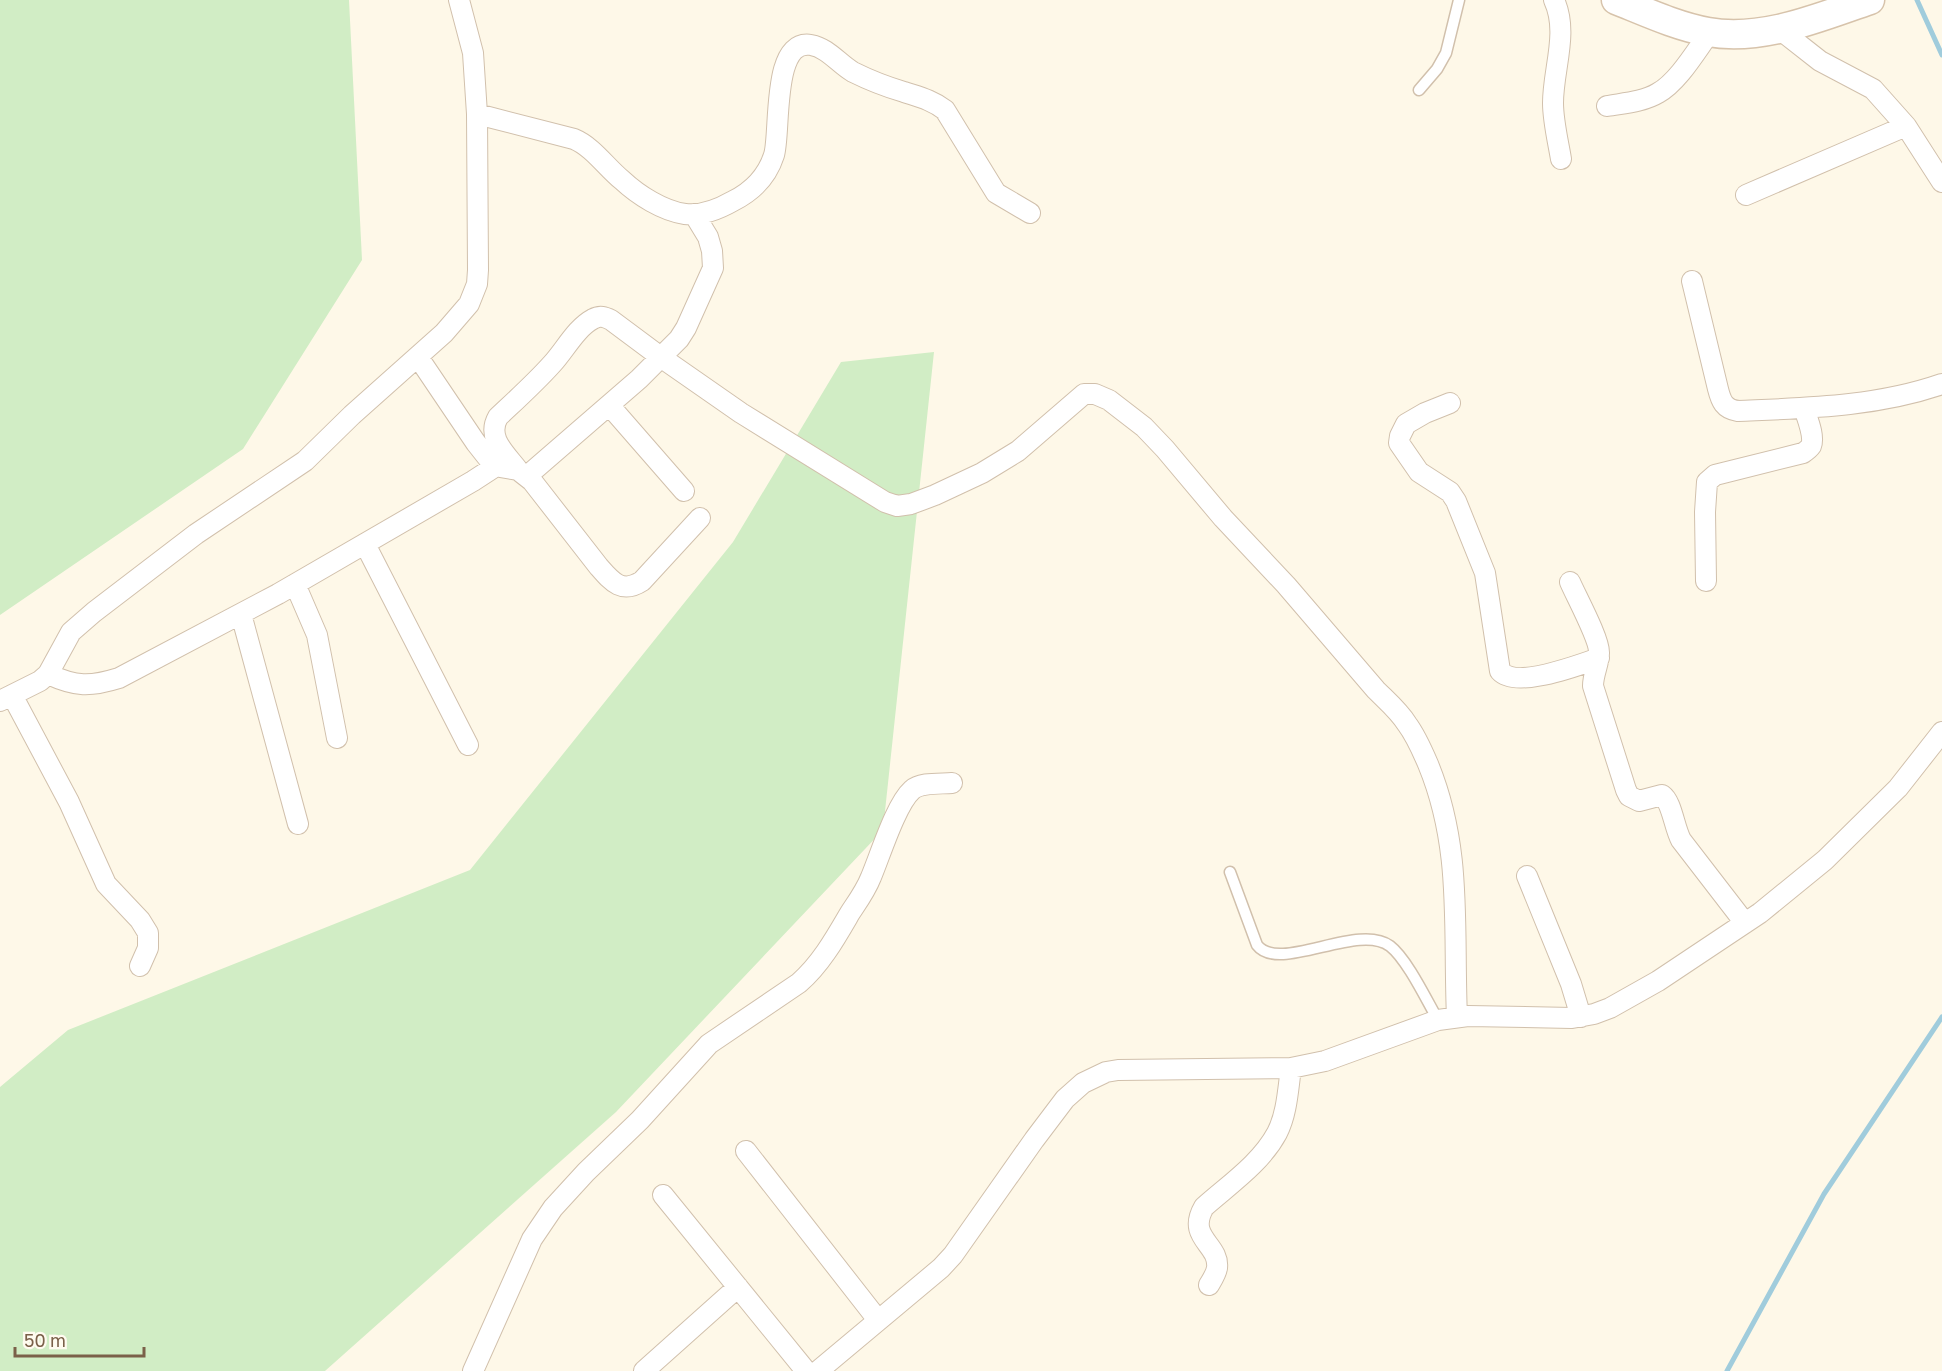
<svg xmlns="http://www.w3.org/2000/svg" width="1942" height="1371" font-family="'Golos Text',sans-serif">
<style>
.green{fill:#d1edc5}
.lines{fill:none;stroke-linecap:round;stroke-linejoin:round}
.stream{stroke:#a0ccdc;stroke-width:5}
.service-casing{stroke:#d1c0ac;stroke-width:13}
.minor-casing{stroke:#d1c0ac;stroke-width:22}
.secondary-casing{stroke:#d7c3ab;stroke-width:31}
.service{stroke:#fff;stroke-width:10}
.minor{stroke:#fff;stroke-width:20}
.secondary{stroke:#fff;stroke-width:28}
</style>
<rect width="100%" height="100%" fill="#fef8e8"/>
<!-- green -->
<path class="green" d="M0 0H349L362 260 243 449 0 615Z
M934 352 883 830 616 1112 325 1371H0V1087L68 1030 470 870 733 542 841 362Z"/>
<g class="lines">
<!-- stream -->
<path class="stream" d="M1917 0 1942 55
M1727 1371 1824 1194 1942 1017"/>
<!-- service casing -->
<g class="service-casing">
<path id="service" d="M1419 90 1437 69 1446 53 1459 0
M1230 872 1257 945C1279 974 1358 922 1390 946 1407 959 1427 1001 1438 1020"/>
</g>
<!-- minor casing -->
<g class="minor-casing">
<path id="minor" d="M1554 0C1569 32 1553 69 1553 103 1553 121 1558 141 1561 159
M1778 28 1820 61 1873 89 1906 126 1942 182
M1607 106C1624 103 1643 102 1658 93 1678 82 1696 51 1710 32
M477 114 574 139C593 147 606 167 622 180 638 195 663 211 685 214 702 216 719 209 733 201 753 191 767 177 774 155 781 133 771 38 811 45 828 48 839 64 853 72 869 80 887 87 904 92 919 97 932 100 945 110L996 193 1030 213
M1746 195 1906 126
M1692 281 1718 389C1721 401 1724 409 1738 411 1806 408 1876 407 1942 384
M418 357 476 443 491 462 500 467 518 470 532 481 599 567C612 582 622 594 642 581L700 518
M1450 403 1425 413 1406 424 1400 436 1399 443 1419 472 1450 492 1456 501 1485 573 1500 671C1516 689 1579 665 1599 658
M609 405 684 491
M518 470C506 454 486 438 498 417 516 400 535 383 552 364 565 350 576 328 593 319 600 315 605 317 611 320L662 358 741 413 885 502 897 506 911 504 935 495 982 473 1018 451 1084 394H1095L1109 400 1144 427 1165 449 1223 518 1286 585 1376 690C1387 701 1399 711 1407 724 1416 736 1422 750 1428 764 1463 849 1453 928 1457 1017
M527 476 639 379 679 339 686 328 713 268 712 251 708 237 694 214
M365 544 468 745
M1706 581 1705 512 1707 482 1715 475 1803 453C1806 451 1809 449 1811 446 1815 436 1807 418 1804 408
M1570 582C1576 596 1600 640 1599 653 1599 664 1593 674 1593 686L1626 790 1629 796 1639 801 1662 795C1672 802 1674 827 1681 840L1745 923
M295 584 317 635 337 738
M241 614 298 824
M48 674C76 687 90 687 119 678L278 594 473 481 496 466
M12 695 69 802 106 884 140 920 148 933V948L140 966
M0 701 40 681 48 674 71 632 94 612 196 534 305 461 352 415 444 333 469 304 477 284 478 270 477 114 473 53 459 0
M1527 876 1571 984 1581 1017
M746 1151 878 1320
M663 1195 806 1371
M1209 1285C1212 1280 1216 1274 1217 1268 1220 1244 1186 1238 1204 1207 1230 1184 1261 1163 1277 1133 1287 1114 1288 1089 1291 1068
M473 1371 532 1239 553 1208 586 1172 640 1120 709 1044 799 983C821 964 836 937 850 913 858 901 866 890 871 877 880 856 896 804 912 790 921 782 940 784 952 783
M644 1371 738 1287
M818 1371 941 1268 953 1255 1034 1140 1065 1099 1083 1083 1106 1072 1118 1070 1291 1068 1325 1061 1438 1020 1468 1016 1572 1018 1594 1014 1610 1008 1658 981 1760 913 1825 860 1898 788 1942 732"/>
</g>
<!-- secondary casing -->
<g class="secondary-casing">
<path id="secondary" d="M1616 0C1646 12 1676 26 1708 32 1762 42 1820 17 1870 0"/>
</g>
<!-- service -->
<use href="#service" class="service"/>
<!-- minor -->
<use href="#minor" class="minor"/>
<!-- secondary -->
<use href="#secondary" class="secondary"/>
</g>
<!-- scale -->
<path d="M15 1347v9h129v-9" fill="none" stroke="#7a6049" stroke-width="3"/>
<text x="24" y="1347" font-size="18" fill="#7a6049" stroke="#fffbf0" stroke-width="4.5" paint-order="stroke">50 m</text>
</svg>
